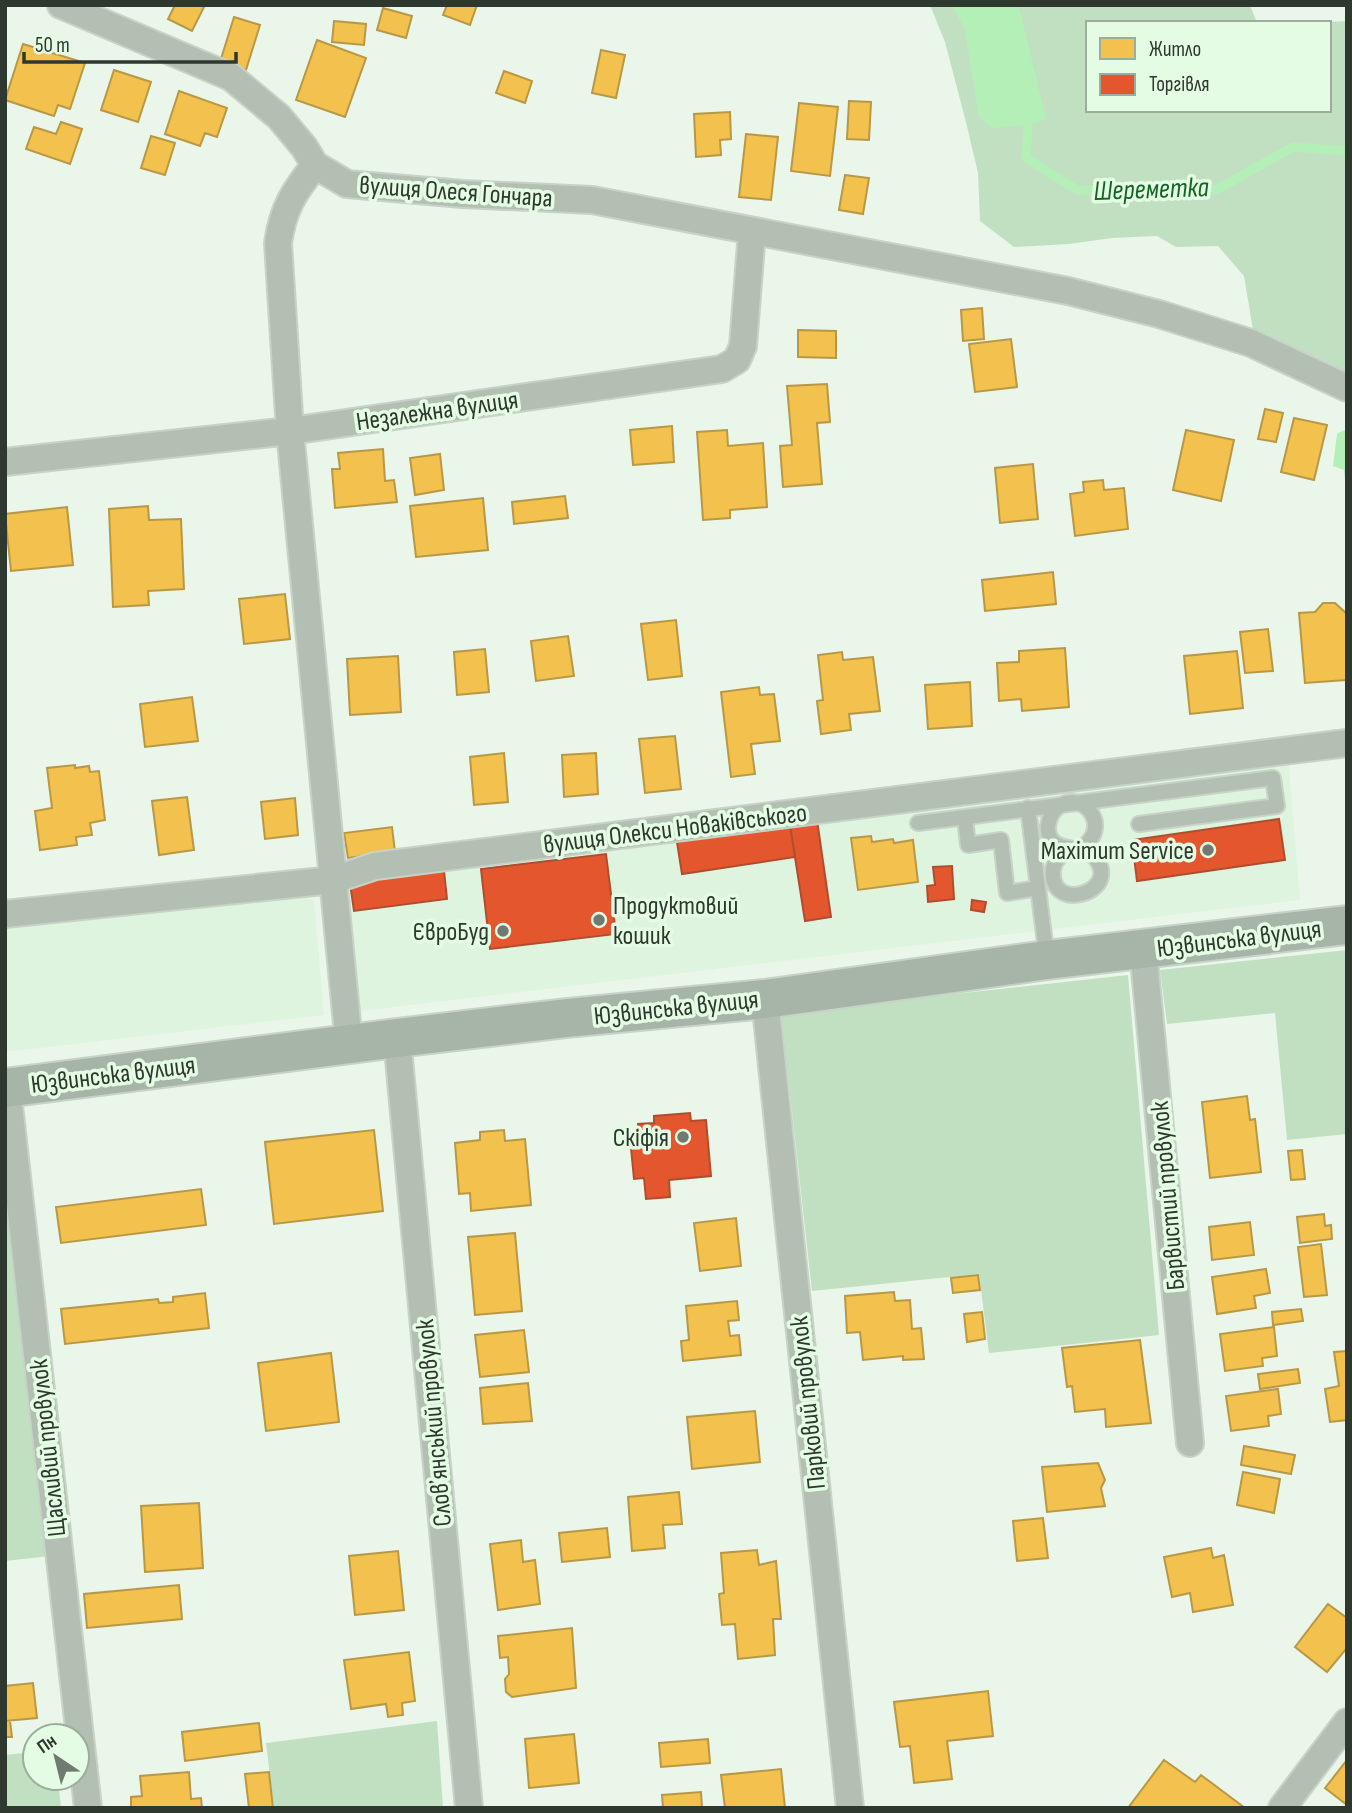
<svg xmlns="http://www.w3.org/2000/svg" width="1352" height="1813" font-family="'Sofia Sans Condensed',sans-serif">
<style>
.built{fill:#dff4df}
.green{fill:#c1e0c2}
.water{fill:#b4efb8}
.homes{fill:#f2c14e;stroke:#b89845;stroke-width:2}
.shops{fill:#e4572e;stroke:#ae4e2e;stroke-width:2}
.lines{fill:none;stroke-linecap:round;stroke-linejoin:round}
.stream{stroke:#b4efb8;stroke-width:9}
.service-casing{stroke:#c8d3c8;stroke-width:18}
.minor-casing{stroke:#c8d3c8;stroke-width:30}
.secondary-casing{stroke:#c8d3c8;stroke-width:42}
.service{stroke:#b3bfb3;stroke-width:14}
.minor{stroke:#b3bfb3;stroke-width:26}
.secondary{stroke:#a7b5a8;stroke-width:38}
.poi-dot{fill:#707a70;stroke:#e4fbe4;stroke-width:2.5}
.labels{text-anchor:middle;stroke-width:7;stroke-linejoin:round;paint-order:stroke}
.street-label{font-size:26px;fill:#2f382f;stroke:#e4fbe4}
.poi-label{font-size:26px;fill:#2f382f;stroke:#e4fbe4;text-anchor:end}
.water-label{font-size:28px;font-style:italic;fill:#136523;stroke:#e4fbe4}
</style>
<rect width="100%" height="100%" fill="#e9f6e9"/>
<!-- built -->
<path class="built" d="M1288 756 1300 900 352 1012 340 884 378 871Z
M295 893 314 901 324 1015 5 1052V927Z"/>
<!-- green -->
<path class="green" d="M930 5H1250L1257 23H1088V110H1329V23H1310L1347 21V386L1254 336 1244 276 1218 246 1176 247 1157 236 1112 238 1069 244 1014 247 980 221 978 173 967 126 945 42Z
M1347 950V1134L1287 1140 1275 1013 1167 1024 1160 970Z
M1128 975 1159 1335 989 1353 979 1274 812 1291 781 1013Z
M5 1116 59 1555 5 1561Z
M437 1721 443 1808H274L266 1743Z
M35 1752V1778H58L61 1808H5V1755Z"/>
<!-- water -->
<path class="water" d="M952 5H1017L1020 11 1046 119 1028 125 992 128 979 117 965 30Z
M1344 430 1347 432V480H1345L1344 470 1333 466 1337 434Z"/>
<!-- homes -->
<path class="homes" d="M175 5H205L192 31 168 19Z
M447 5H477L470 25 443 15Z
M383 8 412 16 406 38 377 30Z
M234 17 260 25 246 70 220 62Z
M334 21 366 24 364 45 332 42Z
M317 40 366 58 345 117 296 100Z
M23 44 85 63 70 109 58 105 54 116 5 100Z
M601 50 625 55 616 98 592 93Z
M114 70 151 82 138 122 101 110Z
M504 71 532 81 525 103 496 93Z
M179 91 227 108 217 137 205 133 200 146 165 134Z
M849 101 871 102 869 140 847 139Z
M799 103 838 107 830 176 791 171Z
M730 112 731 139 720 140 721 155 696 157 694 114Z
M61 122 82 129 70 164 26 149 34 127 56 134Z
M746 134 778 137 771 200 739 197Z
M151 136 175 143 165 175 141 168Z
M845 175 869 178 863 214 839 210Z
M982 308 984 339 963 341 961 310Z
M798 330 836 331V358L798 357Z
M1011 339 1017 387 975 392 969 344Z
M827 384 830 422 817 423 822 484 783 487 780 446 792 445 787 386Z
M1265 409 1283 413 1276 442 1258 439Z
M1294 418 1327 425 1314 480 1281 472Z
M672 426 674 462 633 465 630 430Z
M727 430 728 446 763 443 767 507 730 510V518L703 520 697 432Z
M1186 430 1234 440 1221 501 1173 490Z
M383 449 385 481 394 480 397 502 335 508 332 469H340L338 453Z
M440 454 444 490 415 495 410 458Z
M1033 464 1038 519 1000 523 995 468Z
M1103 480 1104 490 1124 488 1128 529 1075 536 1070 494 1084 492 1083 482Z
M565 496 568 518 514 524 512 502Z
M483 498 488 550 416 557 410 506Z
M148 506 149 520 181 519 184 589 148 591 149 605 113 607 109 509Z
M67 507 73 565 11 571 5 514Z
M1053 572 1056 604 985 611 982 580Z
M285 594 290 639 244 644 239 599Z
M1323 603H1335L1347 614 1346 680 1305 683 1299 613 1315 612Z
M676 620 682 676 648 680 641 624Z
M1268 629 1273 671 1245 673 1240 632Z
M568 636 574 676 536 681 531 641Z
M1065 648 1069 707 1022 711 1021 699 999 701 997 663 1019 662V651Z
M485 649 489 692 457 695 454 652Z
M1237 651 1243 708 1190 714 1184 656Z
M842 652 843 660 873 657 880 711 849 714 851 730 821 734 817 701 823 700 818 655Z
M398 656 401 712 350 715 347 659Z
M970 682 972 726 928 729 925 685Z
M759 687 760 695 774 694 780 741 751 744 755 774 731 777 721 692Z
M192 697 198 741 145 747 140 704Z
M675 736 681 789 645 793 639 739Z
M504 753 508 802 474 805 470 757Z
M596 753 598 794 564 797 562 755Z
M75 765V768L89 766 90 772 99 771 105 820 90 823 92 835 76 837 77 845 40 850 35 811 52 808 47 768Z
M187 797 194 850 159 855 152 801Z
M295 798 298 835 265 839 261 802Z
M392 827 395 852 348 858 344 833Z
M871 836 872 842 893 839 894 843 913 840 918 882 858 890 851 838Z
M1247 1096 1250 1120 1255 1119 1261 1172 1210 1178 1202 1102Z
M374 1130 383 1211 274 1224 265 1142Z
M504 1130 505 1141 525 1139 531 1205 471 1211 470 1193 459 1194 455 1143 480 1140V1132Z
M1302 1150 1305 1179 1291 1180 1288 1151Z
M201 1189 206 1225 61 1243 56 1207Z
M1324 1214 1325 1226 1331 1225 1332 1239 1300 1243 1297 1217Z
M736 1218 741 1266 700 1271 694 1223Z
M1250 1222 1254 1255 1212 1260 1209 1227Z
M515 1233 522 1311 475 1315 468 1237Z
M1321 1244 1327 1295 1304 1297 1298 1247Z
M1266 1269 1270 1293 1254 1296 1256 1308 1217 1314 1212 1277Z
M978 1275 980 1290 953 1293 951 1278Z
M894 1292 895 1301 910 1300 912 1329 921 1328 924 1359 903 1360V1356L863 1360 860 1332 847 1333 845 1296Z
M205 1293 209 1328 65 1344 61 1309 158 1299 159 1303 173 1302V1297Z
M737 1301 739 1320 728 1321 730 1336 739 1335 741 1355 683 1361 681 1341 689 1340 686 1306Z
M1301 1309 1303 1321 1273 1325 1272 1312Z
M982 1312 985 1339 967 1342 964 1314Z
M1274 1327 1277 1356 1262 1358 1263 1366 1225 1371 1220 1334Z
M524 1330 529 1372 480 1377 475 1335Z
M1140 1340 1151 1423 1106 1427 1105 1409 1075 1412 1072 1386 1067 1387 1062 1348Z
M1347 1351V1420L1330 1422 1325 1389 1339 1386 1334 1352Z
M331 1353 339 1422 266 1431 258 1363Z
M1298 1369 1300 1383 1260 1389 1258 1374Z
M528 1383 532 1421 483 1424 480 1388Z
M1278 1389 1281 1414 1268 1416 1269 1426 1231 1431 1226 1396Z
M755 1411 760 1462 692 1469 687 1417Z
M1244 1446 1295 1455 1291 1474 1241 1465Z
M1098 1463 1105 1480 1101 1488 1105 1506 1047 1512 1042 1467Z
M1243 1472 1280 1479 1274 1513 1237 1505Z
M679 1492 682 1524 663 1525 665 1548 632 1551 628 1497Z
M199 1503 203 1568 145 1572 141 1506Z
M1043 1518 1048 1558 1017 1561 1013 1521Z
M607 1528 610 1557 562 1562 559 1533Z
M521 1540 523 1562 535 1560 540 1604 498 1610 490 1544Z
M1211 1548 1213 1558 1224 1555 1233 1605 1193 1612 1190 1593 1172 1597 1164 1557Z
M757 1550 759 1565 776 1561 781 1619H773L775 1655 738 1659 735 1624 722 1625 719 1594 724 1593 721 1553Z
M398 1551 404 1610 355 1615 349 1556Z
M179 1585 182 1619 87 1628 84 1594Z
M1328 1604 1347 1618V1648L1327 1672 1295 1647Z
M572 1628 576 1688 512 1697 506 1692 505 1679 509 1674 508 1657 500 1658 498 1636Z
M409 1652 415 1701 402 1703 403 1715 388 1717 386 1704 351 1709 344 1660Z
M33 1683 37 1718 5 1721V1686Z
M988 1691 993 1736 947 1741 952 1779 914 1783 910 1746 900 1747 894 1702Z
M5 1721H10L12 1737H5Z
M259 1723 262 1751 185 1761 182 1732Z
M574 1734 579 1783 529 1788 525 1739Z
M708 1739 710 1763 661 1767 659 1743Z
M1164 1760 1195 1782 1201 1775 1245 1808H1128Z
M1347 1760V1805L1325 1788Z
M781 1769 785 1808H725L721 1775Z
M189 1772 191 1799 201 1798 202 1808H131V1797L142 1796 140 1776Z
M269 1772 273 1808H249L245 1774Z
M701 1792 702 1808H663L662 1795Z"/>
<!-- shops -->
<path class="shops" d="M1279 819 1285 860 1137 881 1132 840Z
M817 820 831 917 805 921 790 825Z
M790 825 795 857 682 874 677 842Z
M606 854 616 934 490 949 481 869Z
M952 866 954 899 928 902 927 886 935 885 933 867Z
M444 871 447 899 354 911 350 883Z
M972 900 986 902 984 912 971 910Z
M690 1113 691 1121 706 1120 711 1176 669 1180 670 1197 646 1199 644 1178 634 1179 631 1148 640 1147 638 1124 654 1123V1116Z"/>
<g class="lines">
<!-- stream -->
<path class="stream" d="M1026 116 1028 125 1026 158 1077 190H1216L1293 147 1347 151"/>
<!-- service casing -->
<g class="service-casing">
<path id="service" d="M1028 808 1047 959
M965 817 968 845 1001 840 1007 893 1038 888
M918 823 1273 778 1277 806 1139 824
M1070 849C1061 854 1054 860 1053 870 1049 918 1133 888 1088 851 1072 847 1047 851 1048 826 1049 818 1053 811 1058 807 1085 788 1114 830 1079 849"/>
</g>
<!-- minor casing -->
<g class="minor-casing">
<path id="minor" d="M61 5 231 77 279 117 304 147 315 165 347 184 463 194 592 200 1068 291 1159 314 1251 343 1347 388
M315 165C294 192 283 208 278 243L290 431 349 1044
M5 462 290 431 722 369 737 360 743 346 752 231
M5 914 333 880 375 866 1347 743
M1143 949 1190 1443
M765 999 850 1808
M397 1038 469 1808
M7 1088 88 1808
M1282 1808 1347 1722"/>
</g>
<!-- secondary casing -->
<g class="secondary-casing">
<path id="secondary" d="M5 1088 397 1038 567 1018 765 999 1047 960 1347 925"/>
</g>
<!-- service -->
<use href="#service" class="service"/>
<!-- minor -->
<use href="#minor" class="minor"/>
<!-- secondary -->
<use href="#secondary" class="secondary"/>
</g>
<!-- markers -->
<g class="poi-dot">
<circle cx="1208" cy="850" r="7"/>
<circle cx="599" cy="920" r="7"/>
<circle cx="503" cy="931" r="7"/>
<circle cx="683" cy="1137" r="7"/>
</g>
<g class="labels">
<!-- street labels -->
<g class="street-label">
<text transform="translate(456 191) rotate(4)" y="9">вулиця Олеся Гончара</text>
<text transform="translate(437 410) rotate(-8)" y="9">Незалежна вулиця</text>
<text transform="translate(675 828) rotate(-7)" y="9">вулиця Олекси Новаківського</text>
<text transform="translate(1239 938) rotate(-7)" y="9">Юзвинська вулиця</text>
<text transform="translate(676 1007) rotate(-6)" y="9">Юзвинська вулиця</text>
<text transform="translate(113 1074) rotate(-7)" y="9">Юзвинська вулиця</text>
<text transform="translate(1167 1196) rotate(-95)" y="9">Барвистий провулок</text>
<text transform="translate(807 1403) rotate(-96)" y="9">Парковий провулок</text>
<text transform="translate(433 1423) rotate(-95)" y="9">Словʼянський провулок</text>
<text transform="translate(47 1448) rotate(-96)" y="9">Щасливий провулок</text>
</g>
<!-- poi labels -->
<g class="poi-label">
<text x="1194" y="859">Maximum Service</text>
<text x="613" y="914" text-anchor="start">Продуктовий<tspan x="613" dy="30">кошик</tspan></text>
<text x="489" y="940">ЄвроБуд</text>
<text x="669" y="1146">Скіфія</text>
</g>
<!-- water labels -->
<g class="water-label">
<text transform="translate(1151 188) rotate(-2)" y="10">Шереметка</text>
</g>
</g>
<!-- border -->
<rect width="1352" height="1813" fill="none" stroke="#2f382f" stroke-width="14"/>
<!-- legend -->
<rect x="1086" y="21" width="245" height="91" fill="#e4fbe4" stroke="#9cad9c" stroke-width="2"/>
<rect x="1100" y="38" width="35" height="21" fill="#f2c14e" stroke="#9cad9c" stroke-width="2"/>
<text x="1149" y="56" font-size="21" fill="#2f382f">Житло</text>
<rect x="1100" y="74" width="35" height="21" fill="#e4572e" stroke="#9cad9c" stroke-width="2"/>
<text x="1149" y="91" font-size="21" fill="#2f382f">Торгівля</text>
<!-- north arrow -->
<g transform="translate(56 1757) rotate(325)"><circle r="33" fill="#e4fbe4" stroke="#9cad9c" stroke-width="2"/>
<path d="M0-5L12 26L0 18L-12 26Z" fill="#707a70"/>
<text y="-10" font-size="19" font-weight="bold" text-anchor="middle" fill="#2f382f">Пн</text>
</g>
<!-- scale -->
<path d="M24 52v10h212v-10" fill="none" stroke="#2f382f" stroke-width="3.5"/>
<text x="35" y="52" font-size="21" fill="#2f382f" stroke="#e4fbe4" stroke-width="5" paint-order="stroke">50 m</text>
</svg>
